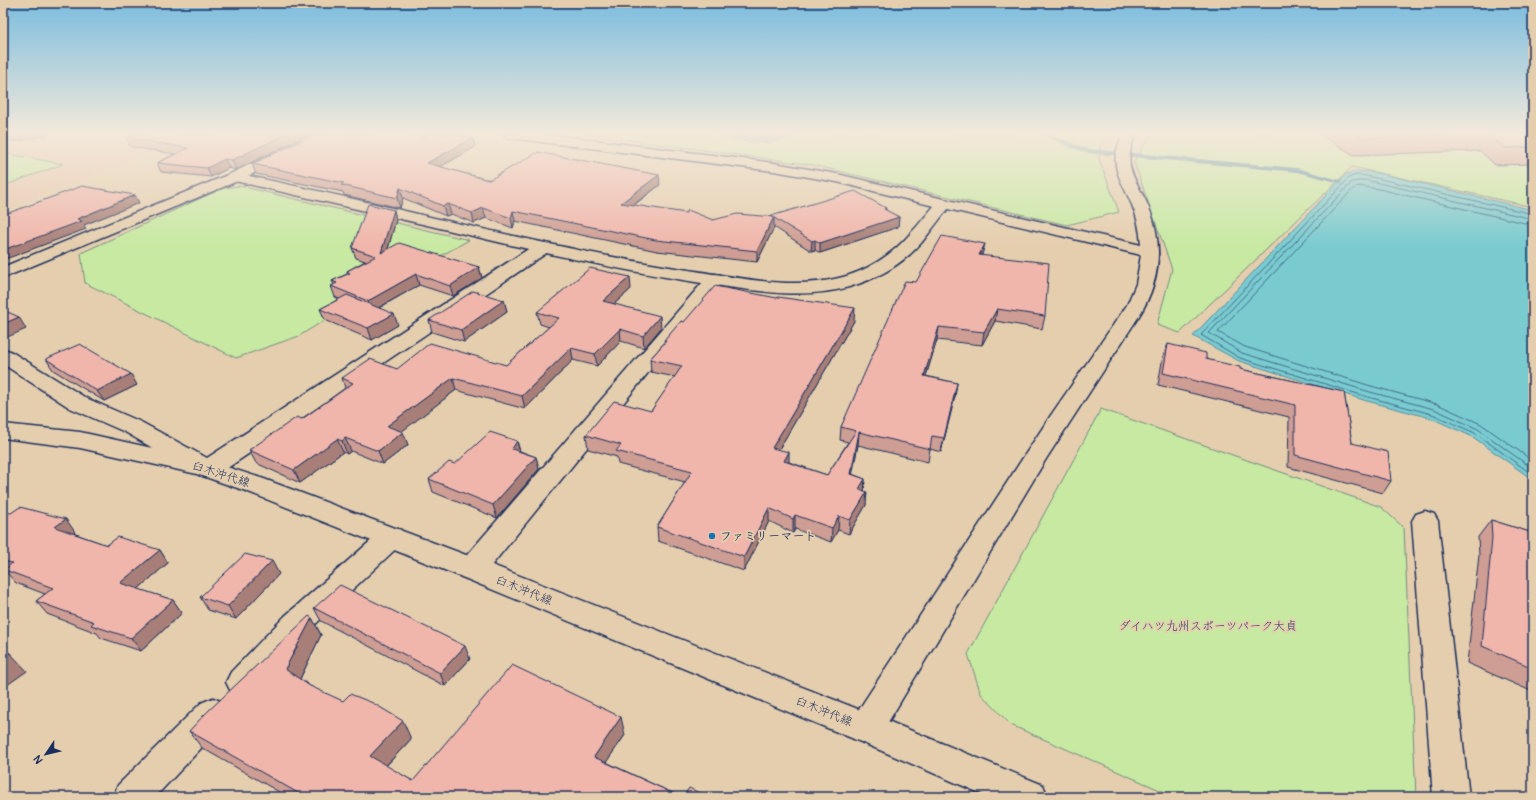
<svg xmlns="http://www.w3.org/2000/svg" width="1536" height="800" font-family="Pangolin,'Klee One',sans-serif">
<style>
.built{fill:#e8c7ad}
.green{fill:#c7e9a2;stroke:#718c80}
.water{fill:#7acbd0;stroke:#548da2}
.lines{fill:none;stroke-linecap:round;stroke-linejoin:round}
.shore{stroke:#416d8c;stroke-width:1}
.stream{fill:#548da2;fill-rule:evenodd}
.minor-casing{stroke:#1b2f5e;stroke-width:3}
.tertiary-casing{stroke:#1b2f5e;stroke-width:3}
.secondary-casing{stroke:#1b2f5e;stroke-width:3}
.minor{fill:#e5ceae;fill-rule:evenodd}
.tertiary{fill:#e5ceae;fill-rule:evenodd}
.secondary{fill:#e5ceae;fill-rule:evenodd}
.wall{fill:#ce9d93;stroke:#1b2f5e}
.shaded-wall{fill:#a87f78;stroke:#1b2f5e}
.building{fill:#f0b6ab;stroke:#1b2f5e}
.poi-dot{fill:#1f6fb2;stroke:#e5ceae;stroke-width:1.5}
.labels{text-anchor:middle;stroke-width:3.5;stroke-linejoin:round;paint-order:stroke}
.near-street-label{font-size:12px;fill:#1b2f5e;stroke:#e5ceae}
.near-poi-label{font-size:12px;font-weight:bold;fill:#1b2f5e;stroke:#e5ceae;text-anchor:start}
.near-park-label{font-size:12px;fill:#2c4265;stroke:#e5ceae}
</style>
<rect width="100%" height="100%" fill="#e5ceae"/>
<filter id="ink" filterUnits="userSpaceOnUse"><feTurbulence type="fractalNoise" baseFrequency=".025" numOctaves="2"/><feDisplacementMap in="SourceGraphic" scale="8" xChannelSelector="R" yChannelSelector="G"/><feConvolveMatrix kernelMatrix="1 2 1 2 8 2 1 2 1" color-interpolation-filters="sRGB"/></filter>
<g filter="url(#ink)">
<!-- built -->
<path class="built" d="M3 134H200L3 209Z"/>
<!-- green -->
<path class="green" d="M584 134H1104L1107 135 1100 146 1099 159 1119 212 1067 225 813 165Z
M1151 134H1533V207L1352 167 1180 333 1157 325 1172 269 1134 162Z
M3 153 63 164 3 186Z
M240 186 469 240 325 320 299 336 236 358 85 283 81 253 223 188Z
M1101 409 1381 507 1404 528 1416 797H1176L1011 725 981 694 968 654Z"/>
<!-- water -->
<path class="water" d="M712 134H802C766 147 748 144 712 134Z
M1355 171 1368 172 1382 174 1533 210V480L1473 437 1431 418 1367 401 1239 361 1193 336 1342 178 1347 174Z"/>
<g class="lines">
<!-- shore -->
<path class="shore" d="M727 134C749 139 769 140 790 134
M1533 214 1367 176 1356 175 1350 177 1201 335 1240 358 1368 397 1432 414 1475 433 1533 475
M1533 219 1366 180 1352 182 1209 333 1242 353 1370 392 1434 409 1478 429 1533 469
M1533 225 1379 189 1358 186 1353 189 1218 332 1245 347 1371 386 1437 404 1481 424 1533 461"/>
<!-- stream -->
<path class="stream" d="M1041 134C1057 134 1073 145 1089 149L1297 168 1343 181 1340 183 1297 172 1089 153 1072 148Z"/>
<!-- minor casing -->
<g class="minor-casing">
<path id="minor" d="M313 134H330L329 137 240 180 3 278V267L230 174Z
M542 243 548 244 550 248 548 252 217 475 208 477 199 475 125 432 70 408 3 364V349L10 351 86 398 141 422 207 458 536 244Z
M715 274 721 275 724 279 721 283 482 577 472 580 462 577 458 569 462 561 709 275Z
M1425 511 1434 514 1438 521 1469 797H1433L1412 521 1416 514Z
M392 527 401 530 405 537 401 544 305 634 253 692 242 696 231 692 226 682 231 672 285 616 383 530Z
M213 698 225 703 229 713 225 723 155 797H113L118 785 201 703Z"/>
</g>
<!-- tertiary casing -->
<g class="tertiary-casing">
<path id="tertiary" d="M504 134H545L774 163 837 174 1141 245C1140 231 1138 218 1132 205 1120 176 1107 166 1123 134H1136C1120 169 1137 178 1149 208 1164 245 1160 282 1139 316L1046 459 878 739 866 743 854 739 849 728 854 717 1051 415 1127 305 1136 284 1141 255 948 209C939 219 931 231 922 242 903 264 877 279 849 287 799 301 745 289 695 282 606 268 518 247 431 226 366 211 300 196 235 181L230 180 228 177 230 174 235 173C300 187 365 201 430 217 518 237 606 258 695 271 741 278 793 290 839 278 866 272 892 255 910 234 919 225 926 215 934 206L837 182 774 171 510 138 505 137Z"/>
</g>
<!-- secondary casing -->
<g class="secondary-casing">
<path id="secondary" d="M3 424 80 432 202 459 264 479 482 561 878 717 1043 785 1048 797H989L854 739 462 577 246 491 197 474 80 448 3 438Z"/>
</g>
<!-- minor -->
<use href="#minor" class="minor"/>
<!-- tertiary -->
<use href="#tertiary" class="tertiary"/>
<!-- secondary -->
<use href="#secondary" class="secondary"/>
</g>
<!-- wall -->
<path class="wall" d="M135 134H309L236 170 229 168 211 177 161 172 157 163 175 154 131 147 126 138Z
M1319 134H1533V164L1495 165 1480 151 1354 155Z
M424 137 473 138 475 147 440 167 485 179 660 185 634 205 713 220 771 217V216L886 208V211L899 217 898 227 820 253 815 250 811 251 774 227 757 262 657 251 515 221 513 228 486 218 474 223 451 214 446 216 403 198 400 208 344 195 343 192 256 174 252 164Z
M394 210 396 220 388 249 479 267 482 278 453 296 419 285 379 308 398 325 372 340 325 320 320 309 339 299 335 297 331 286 334 285 332 281 347 274V271L365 261 356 258 352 248Z
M982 255 1045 316 1042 329 995 321 982 345 937 340 926 376 957 383 955 396 941 452 930 449 928 462 858 445 852 474 865 479 864 490 866 505 849 534 838 530 831 542 795 529 793 533 769 521 744 571 658 541 657 527 685 482 618 464 617 457 588 449 586 435 651 411 675 377 651 372 650 359 664 343V341L684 322 854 321 779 449 789 462 827 475 848 442 840 440 841 427 916 282Z
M631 289 614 304 661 328 644 348 621 341 597 366 573 360 525 409 456 390 402 431 408 445 383 464 351 451 347 454 343 452 300 483 256 463 249 450 302 419 345 388 342 378 397 369 506 365 549 327 540 324 537 312Z
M504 300 507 312 464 342 432 332 429 320Z
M1168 344 1206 359 1240 369 1344 392 1352 443 1391 481 1383 493 1288 467 1289 417 1158 385 1163 356Z
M46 359 137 385 104 401 53 370Z
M517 441 520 451 536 457 539 469 497 518 433 492 429 479 455 464Z
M3 512 75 532 73 533 107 545 160 550 168 563 138 589 173 600 182 613 141 651 101 638 97 633 47 614 36 601 45 594 16 583 6 572 3 571Z
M1491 520 1533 533V692L1467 663 1479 555 1478 537Z
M279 574 236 619 208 610 200 597Z
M314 608 470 659 445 686 321 621Z
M312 618 321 635 300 679 310 686 411 739 386 766 413 781 625 735 606 762 681 797H288L202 748 189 731Z"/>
<!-- shaded-wall -->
<path class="shaded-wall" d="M7 134H49V135L12 142Z
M287 134H309L236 170 232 160Z
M473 138 475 147 430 173 427 163Z
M225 159 229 168 211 177 207 168Z
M659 175 660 185 622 213 621 203Z
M400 188 403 198 400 208 397 198Z
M135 195 139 203 84 225 86 229 3 260V250Z
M448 204 451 214 446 216 443 206Z
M483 208 486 218 474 223 472 213Z
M394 210 396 220 384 263 381 253Z
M513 211 515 221 513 228 511 218Z
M774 217V228L757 262V251Z
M899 217 898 227 820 253V243Z
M815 240V250L811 251 812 241Z
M985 244 982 255H979Z
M479 267 482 278 453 296 450 286Z
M416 274 419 285 371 312 368 301Z
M630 277 631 289 605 312 603 301Z
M504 300 507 312 464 342 461 330Z
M855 308 854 321 772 461V448Z
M997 309 995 321 982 345 984 332Z
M394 314 398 325 372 340 368 328Z
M660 316 661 328 644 348 643 336Z
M19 317 26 329 3 339V324Z
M939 327 937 340 922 389 924 376Z
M620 329 621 341 597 366 595 354Z
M571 348 573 360 525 409 522 396Z
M131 374 137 385 104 401 97 391Z
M453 378 456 390 392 439 387 426Z
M957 383 955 396 941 452 944 438Z
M403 432 408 445 383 464 378 451Z
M859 432 858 445 850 487 851 474Z
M345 438 351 451 347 454 342 441Z
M337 439 343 452 300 483 294 470Z
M517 441 520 454 512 449Z
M789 452V466L784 461Z
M536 457 539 469 497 518 493 505Z
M865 479 864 492 859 489Z
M867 492 866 505 849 534 850 520Z
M769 508V521L744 571V557Z
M795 515V529L793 533V519Z
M839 516 838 530 831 542 832 528Z
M66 519 75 532 65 540 55 527Z
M160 550 168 563 130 596 120 583Z
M272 561 279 574 236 619 228 606Z
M173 600 182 613 141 651 131 638Z
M312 618 321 635 296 687 285 669Z
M465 646 470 659 445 686 440 673Z
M10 653 27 671 3 688V659Z
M621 717 625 735 598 774 594 757Z
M403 721 411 739 379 773 370 756Z"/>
<!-- building -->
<path class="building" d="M135 134H287L232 160 225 159 207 168 157 163 188 148 126 138Z
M316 134H407L424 137 429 134H452L473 138 427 163 485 179 489 180 538 152 659 175 621 203 686 213 688 210 713 220 737 214 774 217 757 251 656 240 513 211 511 218 483 208 472 213 448 204 443 206 400 188 397 198 341 185 344 183 252 164Z
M1355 134H1477L1362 138Z
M1489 134H1533V147L1505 148Z
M82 186 135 195 77 219 82 221 3 250V215Z
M855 191 886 208 884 209 899 217 820 243 815 240 812 241 771 216Z
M368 204 394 210 381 253 399 243 479 267 450 286 416 274 368 301 331 286 337 283 332 281 350 273 347 271 376 256 352 248Z
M942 236 985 244 979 255 1049 263 1045 316 997 309 984 332 939 327 924 376 957 383 944 438 932 436 930 449 859 432 851 474 865 479 859 489 867 492 850 520 839 516 832 528 795 515 793 519 769 508 744 557 657 527 692 471 616 451 621 445 586 435 614 401 651 411 682 366 650 359 666 341H664L681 321 684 322 715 286 777 298 778 297 855 308 772 448 789 452 784 461 827 475 856 431 841 427 905 281 916 282Z
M590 268 630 277 603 301 660 316 643 336 620 329 595 354 571 348 522 396 453 378 387 426 403 432 378 451 345 438 342 441 337 439 294 470 249 450 297 417 302 419 353 383 342 378 370 359 397 369 430 343 506 365 559 318 537 312Z
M473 291 504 300 461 330 429 320Z
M347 295 394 314 368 328 320 309Z
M3 310 19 317 3 324Z
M80 344 131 374 97 391 46 359Z
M1168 344 1206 353V359L1240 367V369L1344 392 1352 443 1388 452 1391 481 1295 455V405L1163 373Z
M490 432 517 441 512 449 536 457 493 505 429 479 449 462 455 464Z
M20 507 66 519 55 527 107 545 118 537 160 550 120 583 173 600 131 638 91 625 94 622 36 601 53 588 5 570 12 563 3 561V512L11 513Z
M1491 520 1533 533V668L1482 646 1492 538Z
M245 554 272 561 228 606 200 597Z
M340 585 465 646 440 673 314 608Z
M309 616 312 618 285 669 310 686 343 701 350 694 373 703 403 721 370 756 413 781 512 665 621 717 594 757 681 797H305L189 731 205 714Z
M3 648 10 653 3 659Z
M689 788 708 797H683Z"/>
</g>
<!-- sky -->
<linearGradient id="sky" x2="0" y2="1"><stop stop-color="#7cbdde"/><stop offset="0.54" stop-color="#f3e9db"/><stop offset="1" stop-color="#f3e9db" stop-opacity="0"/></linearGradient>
<rect width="1536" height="246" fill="url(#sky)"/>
<!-- markers -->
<circle class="poi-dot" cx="712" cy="536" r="4"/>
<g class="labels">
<!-- near-street labels -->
<g class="near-street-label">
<text transform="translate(221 474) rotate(18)" y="4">臼木沖代線</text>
<text transform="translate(524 590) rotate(22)" y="4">臼木沖代線</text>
<text transform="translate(824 711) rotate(22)" y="4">臼木沖代線</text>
</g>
<!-- near-poi labels -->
<g class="near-poi-label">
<text x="720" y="540">ファミリーマート</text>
</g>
<!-- near-park labels -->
<g class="near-park-label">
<text x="1208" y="630">ダイハツ九州スポーツパーク大貞</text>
</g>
</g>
<!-- margin -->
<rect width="1536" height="800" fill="none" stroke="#e5ceae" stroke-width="16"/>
<rect x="8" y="8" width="1520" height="784" fill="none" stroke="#1b2f5e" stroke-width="1.5" filter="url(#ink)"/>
<!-- north arrow -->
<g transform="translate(46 754) rotate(235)" stroke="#e5ceae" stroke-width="3" paint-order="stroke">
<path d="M0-3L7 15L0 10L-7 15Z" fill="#1b2f5e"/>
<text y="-6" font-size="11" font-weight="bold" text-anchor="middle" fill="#1b2f5e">N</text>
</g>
</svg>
